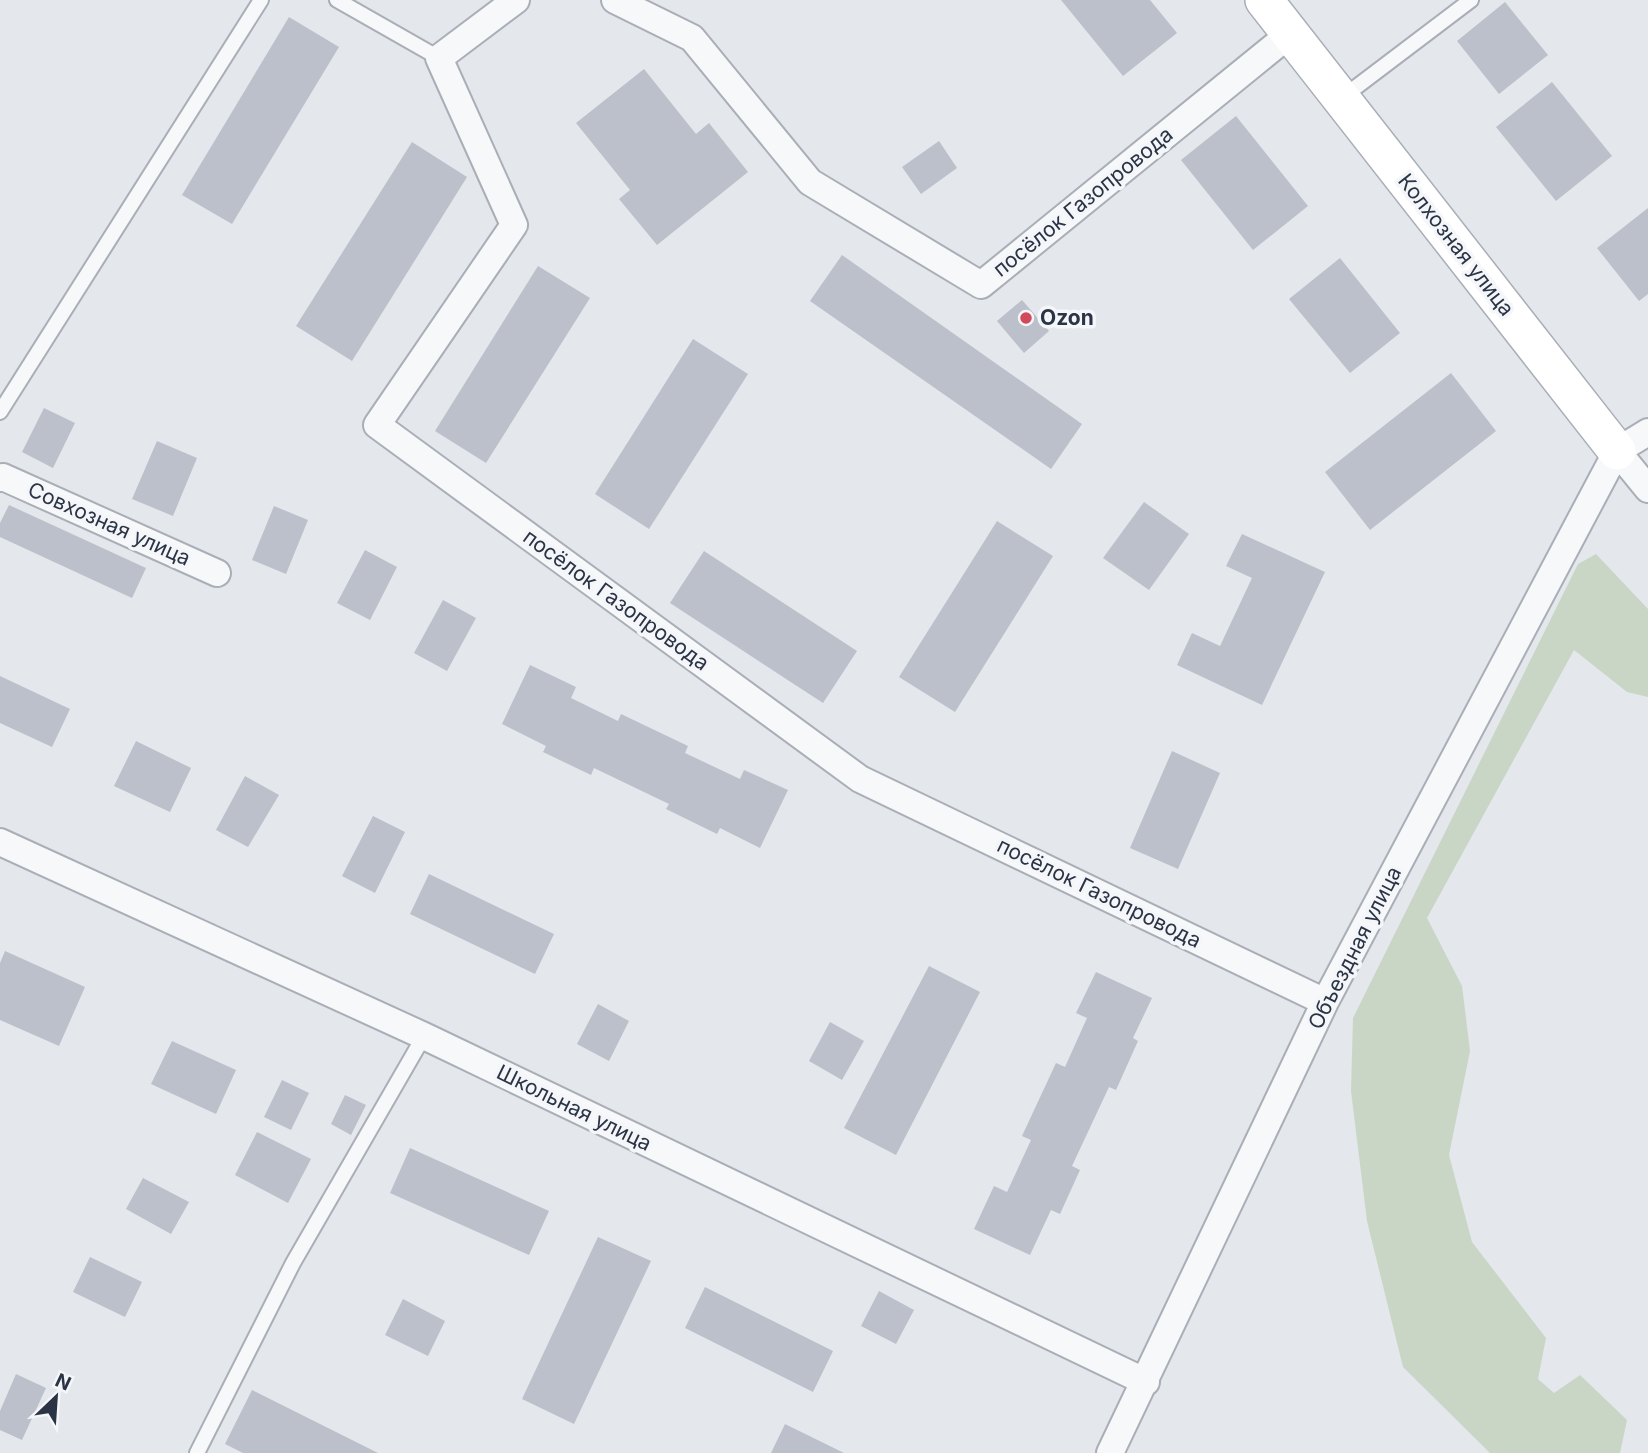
<svg xmlns="http://www.w3.org/2000/svg" width="1648" height="1453" font-family="Inter,sans-serif">
<style>
.green{fill:#c9d6c5}
.building{fill:#bbc0ca}
.lines{fill:none;stroke-linecap:round;stroke-linejoin:round}
.service-casing{stroke:#a9aeb7;stroke-width:18}
.minor-casing{stroke:#a9aeb7;stroke-width:30}
.secondary-casing{stroke:#a9aeb7;stroke-width:40}
.service{stroke:#f7f8fa;stroke-width:14}
.minor{stroke:#f7f8fa;stroke-width:26}
.secondary{stroke:#fff;stroke-width:37}
.poi-dot{fill:#d1495b;stroke:#f4f6f9;stroke-width:2.5}
.labels{text-anchor:middle;stroke-width:7;stroke-linejoin:round;paint-order:stroke}
.street-label{font-size:21px;fill:#2b3445;stroke:#f4f6f9}
.poi-label{font-size:21px;font-weight:bold;fill:#2b3445;stroke:#f4f6f9;text-anchor:start}
</style>
<rect width="100%" height="100%" fill="#e4e7ec"/>
<!-- green -->
<path class="green" d="M1596 554 1648 609V697L1627 692 1574 650 1427 918 1462 986 1470 1051 1449 1155 1472 1242 1546 1338 1538 1379 1554 1393 1580 1375 1627 1420 1620 1453H1490L1403 1367 1367 1221 1351 1091 1353 1018 1578 564Z"/>
<!-- building -->
<path class="building" d="M1061 0H1150L1177 33 1123 76Z
M1505 2 1548 55 1499 94 1457 41Z
M289 17 339 47 232 224 182 195Z
M644 69 696 134 709 123 748 172 657 245 619 199 630 190 576 123Z
M1552 82 1612 156 1556 201 1496 127Z
M1236 116 1308 206 1253 250 1181 160Z
M939 141 957 168 921 194 902 167Z
M412 142 467 177 352 361 296 326Z
M1648 208V294L1639 301 1597 248Z
M842 255 1082 424 1051 469 810 301Z
M1340 258 1400 333 1350 373 1289 299Z
M538 266 590 298 486 463 435 431Z
M1022 300 1049 331 1024 353 997 321Z
M693 339 748 374 649 529 595 494Z
M1451 373 1496 431 1370 530 1325 472Z
M44 408 75 423 53 468 22 452Z
M157 441 197 458 173 516 132 499Z
M1144 502 1189 534 1149 590 1103 558Z
M9 505 146 568 132 598 0 537V523Z
M274 506 308 520 286 574 252 560Z
M997 521 1053 556 955 712 899 677Z
M1242 534 1325 572 1262 705 1177 665 1192 633 1220 646 1252 578 1226 566Z
M365 550 397 567 370 620 337 603Z
M704 551 857 651 823 703 670 603Z
M443 600 476 618 447 671 414 653Z
M530 665 576 687 571 698 618 721 621 714 688 746 685 753 740 779 744 770 788 790 760 848 720 828 717 834 666 809 669 804 594 768 591 775 543 752 546 746 502 724Z
M0 676 70 709 52 747 0 723Z
M136 741 191 768 170 812 114 786Z
M1172 751 1220 773 1178 869 1130 848Z
M245 776 279 795 248 847 216 830Z
M373 816 405 832 375 893 342 876Z
M429 874 554 934 535 974 410 914Z
M5 951 85 987 59 1046 0 1020V963Z
M929 966 980 992 896 1155 844 1128Z
M1096 972 1152 998 1133 1038 1138 1041 1116 1090 1109 1087 1072 1166 1080 1170 1060 1214 1051 1210 1030 1255 974 1229 994 1186 1007 1192 1031 1140 1022 1136 1056 1063 1065 1067 1087 1018 1076 1013Z
M598 1004 629 1021 609 1061 577 1044Z
M830 1022 864 1041 842 1080 809 1061Z
M172 1041 236 1070 216 1114 151 1084Z
M282 1080 309 1093 291 1130 264 1117Z
M345 1095 366 1105 351 1135 331 1124Z
M257 1132 311 1159 288 1203 235 1175Z
M410 1148 549 1211 529 1255 390 1193Z
M143 1178 189 1202 171 1234 126 1209Z
M598 1237 651 1261 574 1424 522 1399Z
M90 1257 142 1282 125 1317 73 1292Z
M705 1287 833 1351 813 1392 685 1328Z
M879 1291 914 1310 896 1344 861 1326Z
M403 1299 445 1321 428 1356 385 1335Z
M16 1374 46 1388 22 1440 0 1430V1411Z
M252 1390 378 1453H243L225 1444Z
M785 1424 844 1453H771Z"/>
<g class="lines">
<!-- service casing -->
<g class="service-casing">
<path id="service" d="M337 0 439 58
M1343 97 1471 0
M0 412 261 0
M197 1453 293 1263 424 1036"/>
</g>
<!-- minor casing -->
<g class="minor-casing">
<path id="minor" d="M516 0 439 58 514 225 377 425 860 779 1325 1002
M615 0 692 38 810 182 981 285 1291 33
M1617 451 1648 489
M1617 451 1648 432
M0 478 3 477 217 573
M0 842 424 1036 1146 1382
M1110 1453 1325 1002 1617 451"/>
</g>
<!-- secondary casing -->
<g class="secondary-casing">
<path id="secondary" d="M1264 0 1617 451"/>
</g>
<!-- service -->
<use href="#service" class="service"/>
<!-- minor -->
<use href="#minor" class="minor"/>
<!-- secondary -->
<use href="#secondary" class="secondary"/>
</g>
<!-- markers -->
<circle class="poi-dot" cx="1026" cy="318" r="7"/>
<g class="labels">
<!-- street labels -->
<g class="street-label">
<text transform="translate(1083 202) rotate(-39)" y="7">посёлок Газопровода</text>
<text transform="translate(1456 245) rotate(52)" y="7">Колхозная улица</text>
<text transform="translate(109 524) rotate(24)" y="7">Совхозная улица</text>
<text transform="translate(616 600) rotate(36)" y="7">посёлок Газопровода</text>
<text transform="translate(1099 893) rotate(26)" y="7">посёлок Газопровода</text>
<text transform="translate(1355 948) rotate(-63)" y="7">Объездная улица</text>
<text transform="translate(574 1108) rotate(26)" y="7">Школьная улица</text>
</g>
<!-- poi labels -->
<g class="poi-label">
<text x="1040" y="325">Ozon</text>
</g>
</g>
<!-- north arrow -->
<g transform="translate(56 1397) rotate(25)" stroke="#f4f6f9" stroke-width="5" paint-order="stroke">
<path d="M0-5L12 26L0 18L-12 26Z" fill="#2b3445"/>
<text y="-10" font-size="19" font-weight="bold" text-anchor="middle" fill="#2b3445">N</text>
</g>
</svg>
